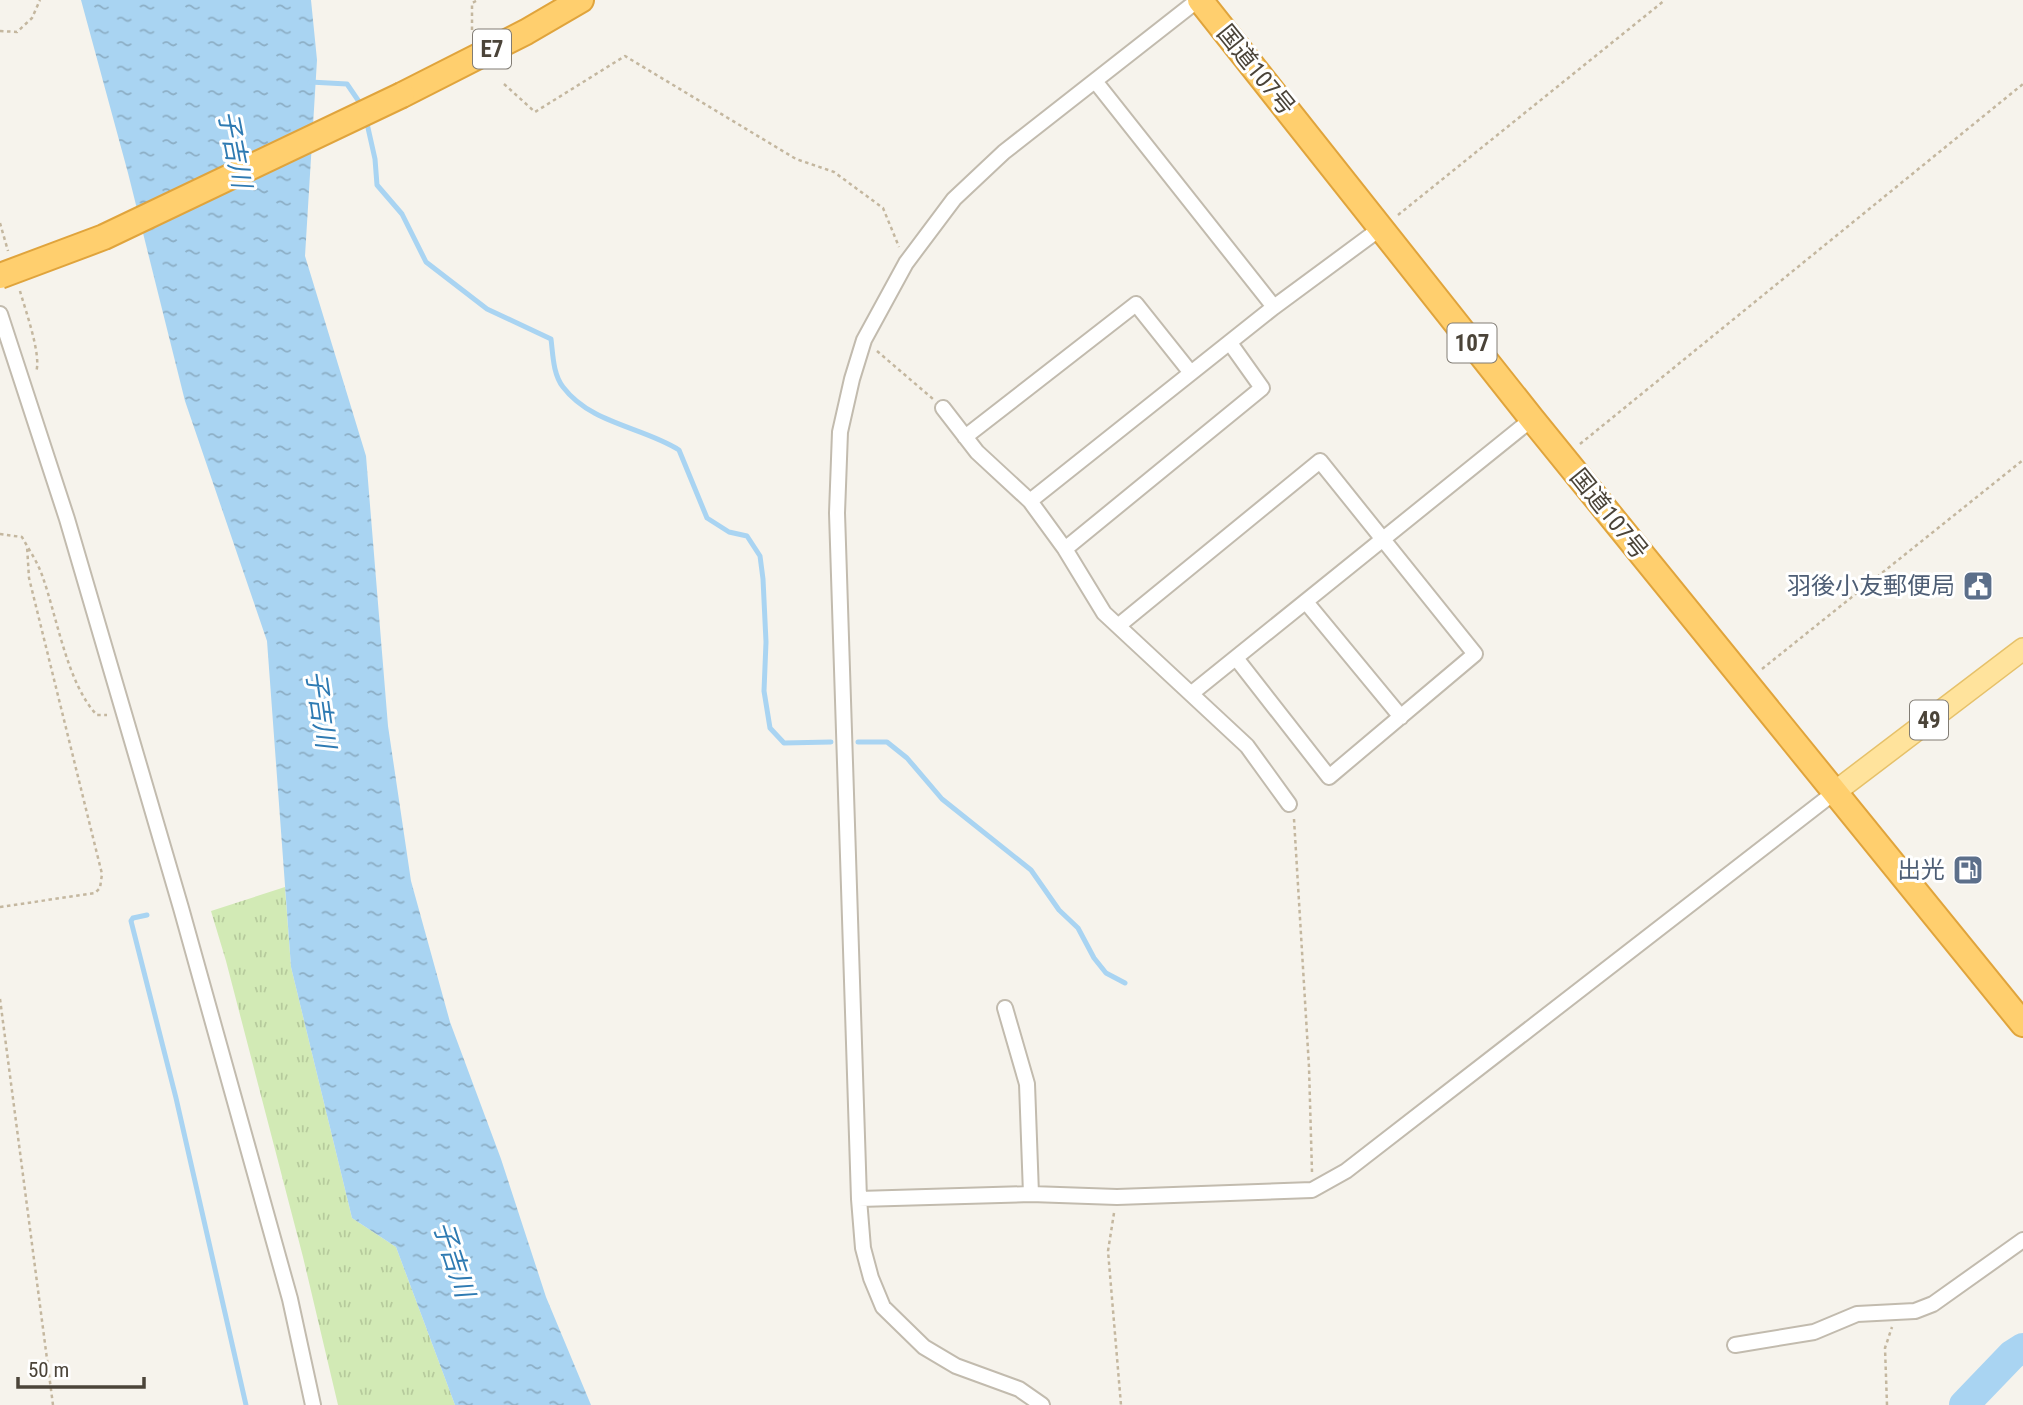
<svg xmlns="http://www.w3.org/2000/svg" width="2023" height="1405" font-family="'Roboto Condensed','Noto Sans JP',sans-serif">
<style>
.grass{fill:url(#grass-tufts)}
.water{fill:url(#water-ripples)}
.lines{fill:none;stroke-linecap:round;stroke-linejoin:round}
.stream{stroke:#a9d4f2;stroke-width:5}
.river{stroke:#a9d4f2;stroke-width:30}
.street-casing{stroke:#c2bbae;stroke-width:18}
.primary-casing{stroke:#e6c16a;stroke-width:24}
.highway-casing{stroke:#e0a43c;stroke-width:28}
.path{stroke:#c4b79f;stroke-width:2.5;stroke-dasharray:3.5 3.5;stroke-linecap:butt}
.street{stroke:#fff;stroke-width:14}
.primary{stroke:#ffe39c;stroke-width:21}
.highway{stroke:#ffcf6e;stroke-width:24}
.highway-bridge-casing{stroke:#e0a43c;stroke-width:28;stroke-linecap:butt}
.highway-bridge{stroke:#ffcf6e;stroke-width:24}
.labels{text-anchor:middle;stroke-width:6;stroke-linejoin:round;paint-order:stroke}
.shield{fill:#fff;stroke:#817c74;stroke-width:2}
.shield-label{font-size:23px;font-weight:bold;fill:#4b4439}
.street-label{font-size:24px;fill:#4b4439;stroke:#fff}
.service-label{font-size:24px;fill:#4e5e75;stroke:#fff;text-anchor:end}
.water-label{font-size:26px;font-style:italic;fill:#2e7ab2;stroke:#fff}
</style>
<defs>
<pattern id="grass-tufts" width="24" height="20" patternUnits="userSpaceOnUse" patternTransform="scale(1.75)"><rect width="24" height="20" fill="#d2eab5"/><path d="M3 7l-1-3M5 7V3M7 7l1-3M15 17l-1-3M17 17v-4M19 17l1-3" fill="none" stroke="#b6ca9c"/></pattern>
<pattern id="water-ripples" width="26" height="14" patternUnits="userSpaceOnUse" patternTransform="scale(1.75)"><rect width="26" height="14" fill="#a9d4f2"/><path d="M2 4q2-2 4 0t4 0M15 11q2-2 4 0t4 0" fill="none" stroke="#8caec5"/></pattern>
</defs>
<rect width="100%" height="100%" fill="#f6f3ec"/>
<!-- grass -->
<path class="grass" d="M285 887 291 967 352 1218 396 1247 455 1405H338L303 1257 226 961 211 911Z"/>
<!-- water -->
<path class="water" d="M81 0H311L317 60 305 256 366 456 388 726 411 881 450 1022 501 1159 546 1297 591 1405H455L396 1247 352 1218 291 967 267 641 185 401 128 173Z"/>
<g class="lines">
<!-- stream -->
<path class="stream" d="M310 82 347 84 362 106
M366 119 375 159 377 185 402 214 426 262 487 309 551 339C553 355 553 374 563 387 591 424 643 427 679 450L707 518 729 532 747 536 760 556 763 579 766 642 764 691 770 728 784 743 831 742
M858 742H887L907 758 942 799 1031 870 1059 910 1078 928 1094 958 1106 973 1125 983
M147 915 133 918 131 921 176 1098 246 1405"/>
<!-- river -->
<path class="river" d="M1964 1405 2012 1355 2023 1348"/>
<!-- street casing -->
<g class="street-casing">
<path id="street" d="M1095 81 1274 307
M0 314 67 519 181 908 290 1299 313 1405
M943 408 977 452 1030 501 1065 549 1104 613 1247 746 1289 804
M965 437 1136 304 1191 373
M1030 501 1274 307 1381 228
M1065 549 1262 388 1230 343
M1306 602 1401 717
M1118 626 1320 461 1475 654 1329 777 1236 658
M1192 693 1532 419
M1005 1008 1027 1084 1031 1194
M859 1199 1031 1194 1117 1197 1312 1190 1346 1171 1835 792
M1735 1345 1814 1332 1857 1314 1915 1311 1933 1304 2023 1240
M1042 1405 1019 1389 956 1366 924 1347 883 1307 871 1278 863 1248 859 1199 837 513 840 432 852 379 864 340 906 263 954 199 1004 152 1198 0"/>
</g>
<!-- primary casing -->
<g class="primary-casing">
<path id="primary" d="M1835 792 2023 649"/>
</g>
<!-- highway casing -->
<g class="highway-casing">
<path id="highway" d="M1200 0 1532 419 2023 1024
M402 95 526 32 581 0"/>
</g>
<!-- path -->
<path class="path" d="M472 30V3L478 0
M0 31 17 32 32 18 40 0
M504 84 535 112 625 56 796 159 834 172 883 208 899 247
M1398 215 1665 0
M0 223 8 251
M20 291C25 309 42 356 36 372
M877 351 933 399
M1580 444 2023 84
M0 534 22 537C29 550 37 561 42 575 57 616 67 684 97 715H107
M1762 669 2023 460
M1294 819 1309 1067 1312 1172
M0 907 95 893 100 888 102 874 29 578 27 546
M0 999 53 1405
M1114 1213 1108 1251 1121 1405
M1887 1405 1885 1348 1892 1327"/>
<!-- street -->
<use href="#street" class="street"/>
<!-- primary -->
<use href="#primary" class="primary"/>
<!-- highway -->
<use href="#highway" class="highway"/>
<!-- highway-bridge casing -->
<g class="highway-bridge-casing">
<path id="highway-bridge" d="M0 276 104 237 402 95"/>
</g>
<!-- highway-bridge -->
<use href="#highway-bridge" class="highway-bridge"/>
</g>
<!-- icons -->
<defs>
<g id="civic-square" transform="scale(1.575)"><rect x="-9" y="-9" width="18" height="18" rx="4" fill="#5c6f8a" stroke="#fff"/><path d="M-.6-6.5H3V-4.5H.6V-3L4-1V1h2V6H-6V1h2V-1L-.6-3ZM-1.2 2.5V6h2.4V2.5Z" fill="#fff"/></g>
<g id="fuel-square" transform="scale(1.575)"><rect x="-9" y="-9" width="18" height="18" rx="4" fill="#5c6f8a" stroke="#fff"/><path d="M-5.5-6h7V0h2V4h1.3V-2.5L3-4.5l.8-.8L6-3V5H2.5V1h-1V6h-7ZM-4.2-4.7v3.2H.2V-4.7Z" fill="#fff"/></g>
</defs>
<g fill-rule="evenodd">
<use href="#civic-square" x="1978" y="586"/>
<use href="#fuel-square" x="1968" y="870"/>
</g>
<g class="labels">
<!-- shield labels -->
<g class="shield">
<rect x="473" y="29.5" width="38" height="39" rx="5"/>
<rect x="1447.5" y="323.5" width="49" height="39" rx="5"/>
<rect x="1910" y="700.5" width="38" height="39" rx="5"/>
</g>
<g class="shield-label">
<text x="492" y="57">E7</text>
<text x="1472" y="351">107</text>
<text x="1929" y="728">49</text>
</g>
<!-- street labels -->
<g class="street-label">
<text transform="translate(1256 70) rotate(51)" y="8">国道107号</text>
<text transform="translate(1609 514) rotate(51)" y="8">国道107号</text>
</g>
<!-- service labels -->
<g class="service-label">
<text x="1955" y="594">羽後小友郵便局</text>
<text x="1945" y="878">出光</text>
</g>
<!-- water labels -->
<g class="water-label">
<text transform="translate(235 149) rotate(79)" y="9">子吉川</text>
<text transform="translate(321 709) rotate(82)" y="9">子吉川</text>
<text transform="translate(454 1259) rotate(72)" y="9">子吉川</text>
</g>
</g>
<!-- scale -->
<path d="M18 1377v10h126v-10" fill="none" stroke="#4b4439" stroke-width="3.5"/>
<text x="28" y="1377" font-size="21" fill="#4b4439" stroke="#ffffff" stroke-width="5" paint-order="stroke">50 m</text>
</svg>
